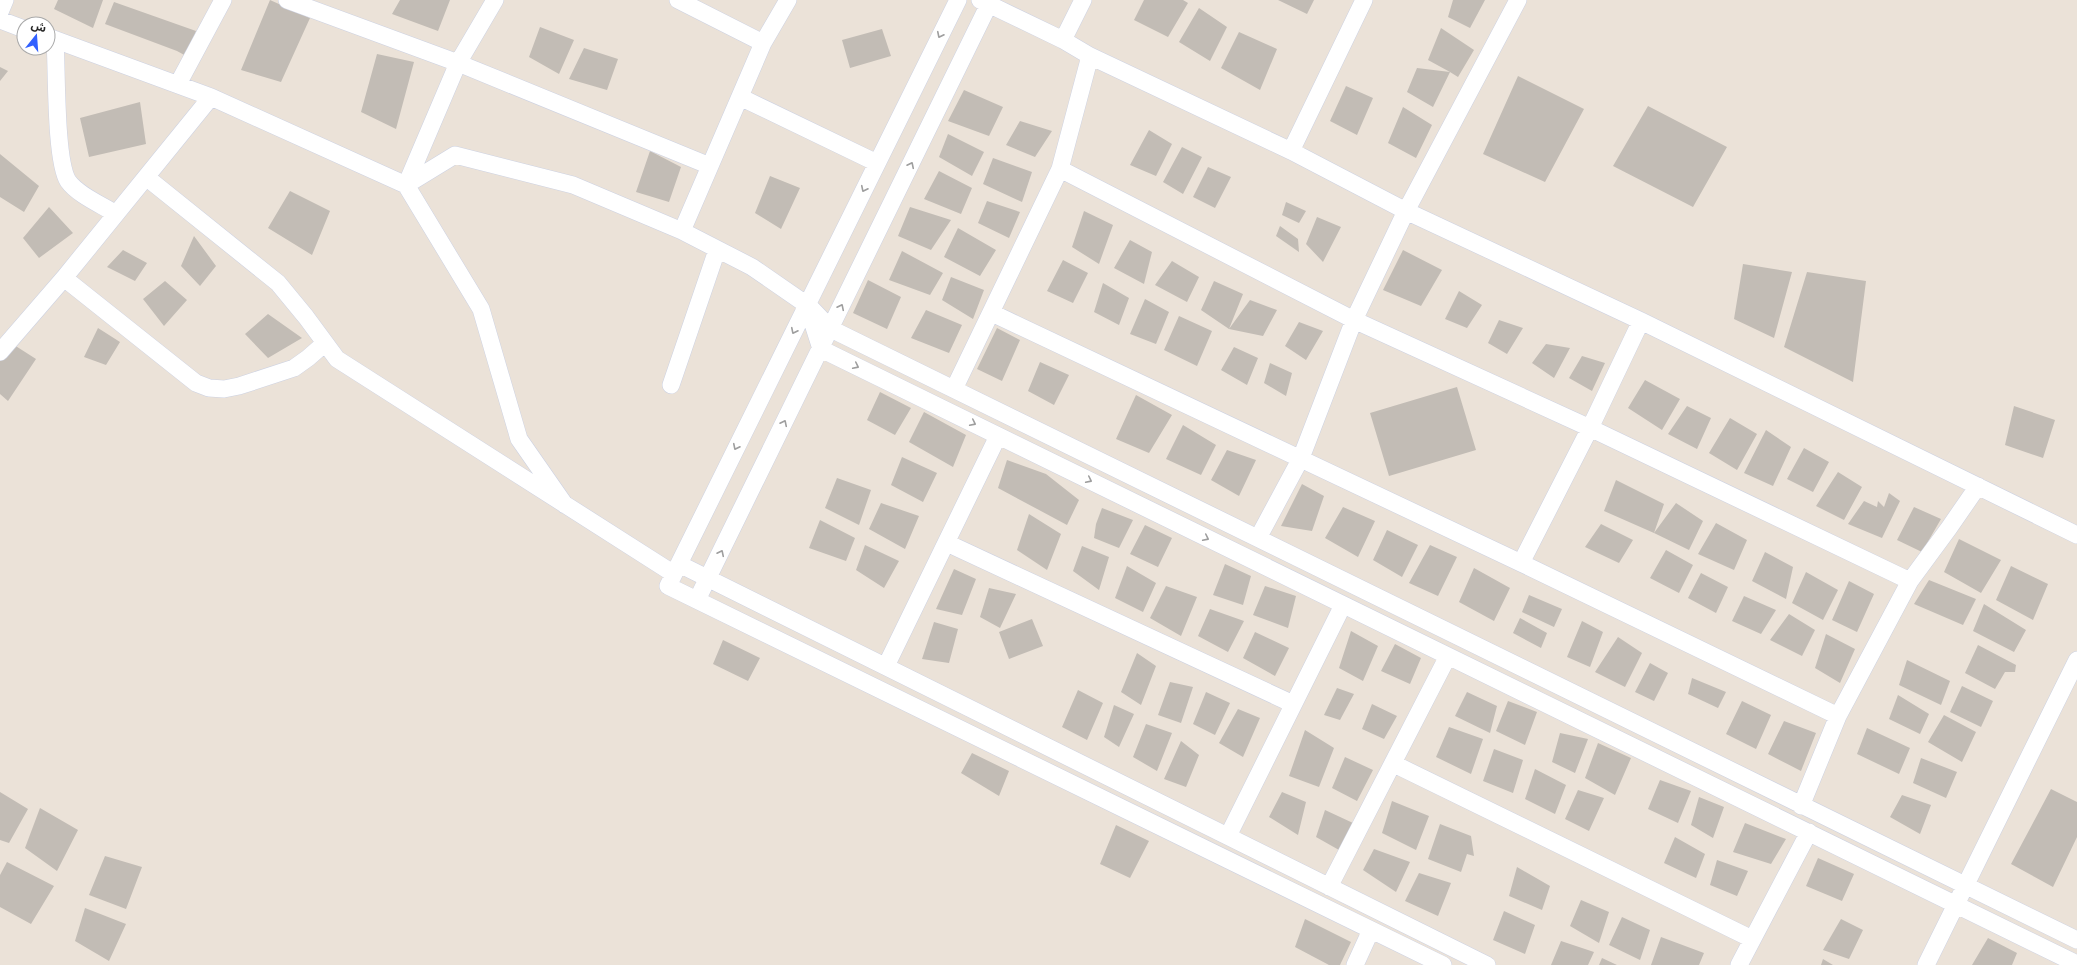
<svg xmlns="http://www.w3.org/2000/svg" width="2077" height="965" font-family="'Asap Condensed','Noto Sans Arabic',sans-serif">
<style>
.building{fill:#c2bcb5}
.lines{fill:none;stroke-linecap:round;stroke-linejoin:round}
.minor-casing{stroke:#cdd2e2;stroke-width:18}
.minor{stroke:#fff;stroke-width:17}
.oneway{stroke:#9e9e9e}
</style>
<rect width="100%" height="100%" fill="#ebe2d8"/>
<!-- building -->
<path class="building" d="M58 0H103L93 28 54 9Z
M270 0 310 18 281 82 241 70Z
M400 0H450L438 31 392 14Z
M1144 0H1183L1188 3 1168 37 1134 20Z
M1278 0H1314L1307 14Z
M1453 0H1485L1470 28 1448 17Z
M114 2 196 31 188 57 177 51 105 24Z
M1199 8 1227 27 1210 61 1179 42Z
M540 27 574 40 559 74 529 57Z
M1441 28 1474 50 1458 77 1450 72 1433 107 1407 92 1417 68 1450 72 1428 60Z
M882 29 891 56 850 68 842 40Z
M1239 32 1277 49 1260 90 1221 68Z
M584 48 618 59 607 90 569 79Z
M377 54 414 62 396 129 361 112Z
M0 67 8 71 0 81Z
M1518 76 1584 109 1545 182 1483 154Z
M1346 86 1373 98 1357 135 1330 121Z
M964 90 1003 107 989 136 948 121Z
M140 102 146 144 89 157 80 118Z
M1648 106 1727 147 1693 207 1613 166Z
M1403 107 1432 125 1416 158 1388 143Z
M1020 121 1052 131 1035 157 1006 145Z
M1149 130 1172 144 1156 176 1130 165Z
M948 134 984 152 972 176 939 157Z
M1182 147 1202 157 1183 194 1163 182Z
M650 151 681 167 669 202 636 192Z
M0 154 39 186 24 212 0 197Z
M993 158 1032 172 1022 202 983 184Z
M1208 167 1231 177 1215 208 1193 197Z
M939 171 972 188 961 214 924 199Z
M770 176 800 188 781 229 755 213Z
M290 191 330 211 312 255 268 228Z
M987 201 1020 212 1009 238 978 223Z
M1286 202 1306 211 1299 223 1282 215Z
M49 207 73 233 39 258 23 238Z
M910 207 951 220 931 250 898 236Z
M1084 211 1113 225 1099 264 1072 247Z
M1317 217 1341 227 1323 262 1306 244Z
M1280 226 1298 239 1299 252 1276 236Z
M958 228 996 250 980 276 944 257Z
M194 236 216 266 200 286 181 266Z
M1130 240 1152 252 1144 284 1114 268Z
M123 250 147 263 135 281 107 267Z
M1403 250 1442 270 1421 306 1383 290Z
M902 251 943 273 930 295 889 280Z
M1063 260 1088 273 1073 303 1047 291Z
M1172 261 1199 277 1187 302 1155 285Z
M1743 264 1792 272 1774 338 1734 319Z
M1807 272 1866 281 1853 382 1784 347Z
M951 277 984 290 973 319 942 300Z
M868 280 901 297 887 329 853 313Z
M165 281 187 300 164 326 143 299Z
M1214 281 1243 294 1229 329 1250 300 1277 310 1263 336 1229 329 1201 310Z
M1103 283 1129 298 1119 325 1094 312Z
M1459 291 1482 305 1467 328 1445 319Z
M1145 299 1169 312 1156 344 1130 334Z
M926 310 962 325 949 353 911 338Z
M268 314 302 338 268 358 245 334Z
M1179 316 1212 331 1197 366 1164 350Z
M1499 320 1523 328 1507 354 1488 343Z
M1299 322 1323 331 1306 360 1285 346Z
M98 328 120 342 106 365 84 357Z
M997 328 1020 340 1002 381 977 369Z
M11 343 36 359 8 401 0 394V360Z
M1546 344 1570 348 1554 378 1532 363Z
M1234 347 1258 358 1247 385 1221 370Z
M1582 356 1605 363 1592 391 1569 378Z
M1040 362 1069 375 1054 405 1028 391Z
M1270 363 1292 373 1286 396 1264 383Z
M1645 380 1680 399 1662 430 1628 408Z
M1457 387 1476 450 1389 476 1370 413Z
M880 392 911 408 895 435 867 420Z
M1136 395 1172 415 1149 453 1116 439Z
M1687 406 1711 418 1697 449 1668 434Z
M2014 406 2055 420 2043 458 2005 445Z
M924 412 966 435 953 467 909 442Z
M1730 418 1757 434 1737 470 1709 453Z
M1183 425 1216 445 1201 475 1166 459Z
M1766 430 1791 447 1773 486 1744 473Z
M1804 448 1829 462 1813 492 1787 479Z
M1227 450 1256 460 1239 496 1211 480Z
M902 457 937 473 923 502 891 485Z
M1007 460 1046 474 1079 500 1067 525 998 488Z
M1838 472 1862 487 1844 520 1816 506Z
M837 478 871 490 859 525 825 508Z
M1616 480 1664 504 1654 533 1604 511Z
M1302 484 1324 496 1312 531 1281 526Z
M1889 493 1900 501 1882 538 1848 524 1864 501 1877 507 1878 501 1884 507Z
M881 503 919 516 905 549 869 529Z
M1676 503 1703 521 1689 550 1654 533Z
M1343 507 1375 521 1358 557 1325 538Z
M1914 507 1941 519 1922 552 1897 540Z
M1102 508 1133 520 1119 548 1094 538 1096 524Z
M1029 514 1061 534 1047 570 1017 550Z
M820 520 855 538 846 561 809 548Z
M1716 523 1747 540 1734 570 1698 554Z
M1601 524 1633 540 1619 563 1585 547Z
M1145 525 1172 538 1158 567 1130 554Z
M1387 530 1418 545 1402 577 1373 560Z
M1959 539 2001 560 1981 593 1944 572Z
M865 545 899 561 884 588 856 570Z
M1430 545 1457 557 1438 596 1409 583Z
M1082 546 1109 557 1099 590 1073 571Z
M1666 550 1693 565 1679 593 1650 578Z
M1765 552 1793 567 1786 599 1752 581Z
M1225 564 1251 576 1243 605 1213 595Z
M1127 566 1156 583 1143 612 1115 598Z
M2011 566 2048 584 2033 620 1996 600Z
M1474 568 1510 588 1494 621 1459 602Z
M954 569 976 579 962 615 936 609Z
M1806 572 1838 590 1823 620 1792 603Z
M1701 573 1728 587 1716 613 1688 598Z
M1929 580 1976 599 1963 625 1914 604Z
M1849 581 1874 594 1857 632 1832 620Z
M1166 586 1197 597 1181 636 1150 618Z
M1265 586 1296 596 1288 628 1253 615Z
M989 588 1016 594 1000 628 980 617Z
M1529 595 1562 609 1554 627 1522 612Z
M1744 596 1776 610 1761 634 1732 621Z
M1984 604 2026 630 2014 652 1973 631Z
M1210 609 1244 621 1228 652 1198 636Z
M1789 614 1815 630 1802 656 1770 640Z
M1520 618 1547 633 1541 648 1513 633Z
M1032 619 1043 646 1009 659 999 632Z
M1582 621 1603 632 1590 667 1567 657Z
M934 622 958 629 949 663 922 659Z
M1351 631 1378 646 1363 681 1339 668Z
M1255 632 1289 648 1275 676 1243 658Z
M1826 634 1855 649 1840 683 1815 668Z
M1618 637 1642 653 1625 687 1595 672Z
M723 640 760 658 748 681 713 664Z
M1395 644 1421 658 1410 684 1381 671Z
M1978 645 2016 665 2015 672H2005L1995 689 1965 673Z
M1137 653 1156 666 1141 705 1121 692Z
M1907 660 1950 681 1941 705 1899 685Z
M1650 663 1668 673 1654 701 1635 692Z
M1692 678 1726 692 1718 708 1688 694Z
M1170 682 1193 687 1181 723 1158 715Z
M1962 686 1993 701 1981 727 1950 712Z
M1337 688 1354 694 1340 720 1324 715Z
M1078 690 1103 703 1087 740 1062 727Z
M1206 692 1230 703 1215 735 1193 724Z
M1467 692 1497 706 1490 733 1455 716Z
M1898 695 1929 714 1920 734 1889 719Z
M1508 701 1537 712 1525 745 1496 731Z
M1742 701 1771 715 1756 749 1726 734Z
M1372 704 1397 716 1384 739 1362 729Z
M1114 705 1134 714 1119 747 1104 737Z
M1238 709 1260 718 1243 757 1219 743Z
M1944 715 1976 732 1962 762 1928 742Z
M1784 721 1816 733 1801 771 1768 754Z
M1146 724 1172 733 1157 771 1133 757Z
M1449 727 1483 739 1471 774 1436 757Z
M1867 728 1910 748 1899 774 1857 754Z
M1305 730 1334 748 1319 787 1289 776Z
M1560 733 1588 739 1575 773 1552 762Z
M1181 741 1199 755 1186 787 1164 779Z
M1598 743 1631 758 1615 795 1585 778Z
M1494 749 1523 760 1513 793 1483 781Z
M972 753 1009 771 999 796 961 773Z
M1345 757 1373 770 1357 801 1332 788Z
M1921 758 1957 772 1946 798 1913 783Z
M1535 769 1566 785 1555 814 1525 799Z
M1660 780 1691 791 1678 823 1648 809Z
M2051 789 2077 802V837L2053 887 2011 864Z
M1578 790 1604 798 1589 831 1565 819Z
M0 792 28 809 9 843 0 840Z
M1282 792 1306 802 1298 835 1269 817Z
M1902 795 1931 805 1920 834 1890 817Z
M1699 797 1724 807 1713 838 1691 825Z
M1392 801 1429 816 1416 850 1382 833Z
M40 808 78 830 57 871 25 848Z
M1325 810 1353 823 1339 850 1316 837Z
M1745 823 1786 839 1771 864 1733 852Z
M1440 824 1471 836 1474 856 1467 854 1461 872 1428 859Z
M1116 825 1149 841 1130 878 1100 864Z
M1675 837 1705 854 1696 878 1664 863Z
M1374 849 1410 862 1396 892 1363 870Z
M105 856 142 867 126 909 89 895Z
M1818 858 1854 874 1842 901 1806 886Z
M1717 860 1748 871 1737 896 1710 885Z
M7 862 54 886 31 924 0 907V875Z
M1517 867 1550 886 1542 910 1509 896Z
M1419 873 1451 883 1438 916 1405 901Z
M1581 900 1609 912 1599 943 1570 926Z
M85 908 126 924 109 961 75 941Z
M1504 911 1535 925 1525 954 1493 940Z
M1622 917 1650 930 1640 960 1609 945Z
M1305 919 1351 942 1340 965H1329L1295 947Z
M1841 919 1863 930 1849 959 1823 950Z
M1661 937 1704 953 1699 965H1651Z
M1988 938 2017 953 2012 965H1972Z
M1561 941 1594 952 1588 965H1551Z
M1602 958 1617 965H1599Z
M1823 959 1833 965H1821Z"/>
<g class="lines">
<!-- minor casing -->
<g class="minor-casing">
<path id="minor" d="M287 0 458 63 710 166
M678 0 763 43
M958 0 668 586 1443 965
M980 0 1063 40 1090 56 1291 151 1406 211 1641 321 2077 535
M0 12 5 0
M0 20 24 29
M48 37 211 97 406 185 481 309 519 439 565 505
M55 40C57 69 55 160 68 181 78 195 102 205 116 214
M1063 40 1083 0
M178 84 223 0
M740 97 877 163
M1291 151 1364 0
M1060 169 1354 320 1590 428 1910 581
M146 177 278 283 306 317 337 359 674 574
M406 185 455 155 573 185 682 231 752 267 807 305 821 349 2077 964
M406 185 458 63 495 0
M682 231 763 43 788 0
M64 278 196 383 209 388 224 389 239 386 294 368 308 358 324 344
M810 307 831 329 2077 940
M992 313 1521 563 1838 716
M0 352 64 278 211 97
M671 385 717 250
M954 389 1060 169 1090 56
M1258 538 1301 458 1354 320 1406 211 1518 0
M947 543 1293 704
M1521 563 1590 428 1641 321
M679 564 1487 965
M697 600 991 0
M886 666 998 436
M1394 764 1752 939
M1801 806 1838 716 1910 581 1949 528 1978 486
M1228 836 1343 605
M1329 887 1448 656
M1355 965 1371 930
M1739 965 1809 832
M1926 965 2077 660"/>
</g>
<!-- minor -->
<use href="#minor" class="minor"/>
</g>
<!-- one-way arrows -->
<defs><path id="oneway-chevron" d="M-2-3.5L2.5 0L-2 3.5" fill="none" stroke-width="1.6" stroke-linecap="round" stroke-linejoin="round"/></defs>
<g class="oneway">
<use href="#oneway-chevron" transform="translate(940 35) rotate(116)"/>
<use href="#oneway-chevron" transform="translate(911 165) rotate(-64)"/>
<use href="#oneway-chevron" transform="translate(864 189) rotate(116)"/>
<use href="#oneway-chevron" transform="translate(841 307) rotate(-64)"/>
<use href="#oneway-chevron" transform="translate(794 331) rotate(116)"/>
<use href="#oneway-chevron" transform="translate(856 366) rotate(26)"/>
<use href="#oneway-chevron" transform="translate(784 423) rotate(-64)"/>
<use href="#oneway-chevron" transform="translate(973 423) rotate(26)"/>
<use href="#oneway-chevron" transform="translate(736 447) rotate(116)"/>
<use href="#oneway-chevron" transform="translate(1089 480) rotate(26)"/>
<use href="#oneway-chevron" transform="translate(1206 538) rotate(26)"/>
<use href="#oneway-chevron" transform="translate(721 553) rotate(-64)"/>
</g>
<!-- north arrow -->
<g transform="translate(36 36) rotate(17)"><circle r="19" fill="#ffffff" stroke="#a9a9a9"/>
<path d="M0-3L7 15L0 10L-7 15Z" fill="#3160ff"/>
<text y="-6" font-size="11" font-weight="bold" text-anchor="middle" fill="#272727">ش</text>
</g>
</svg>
